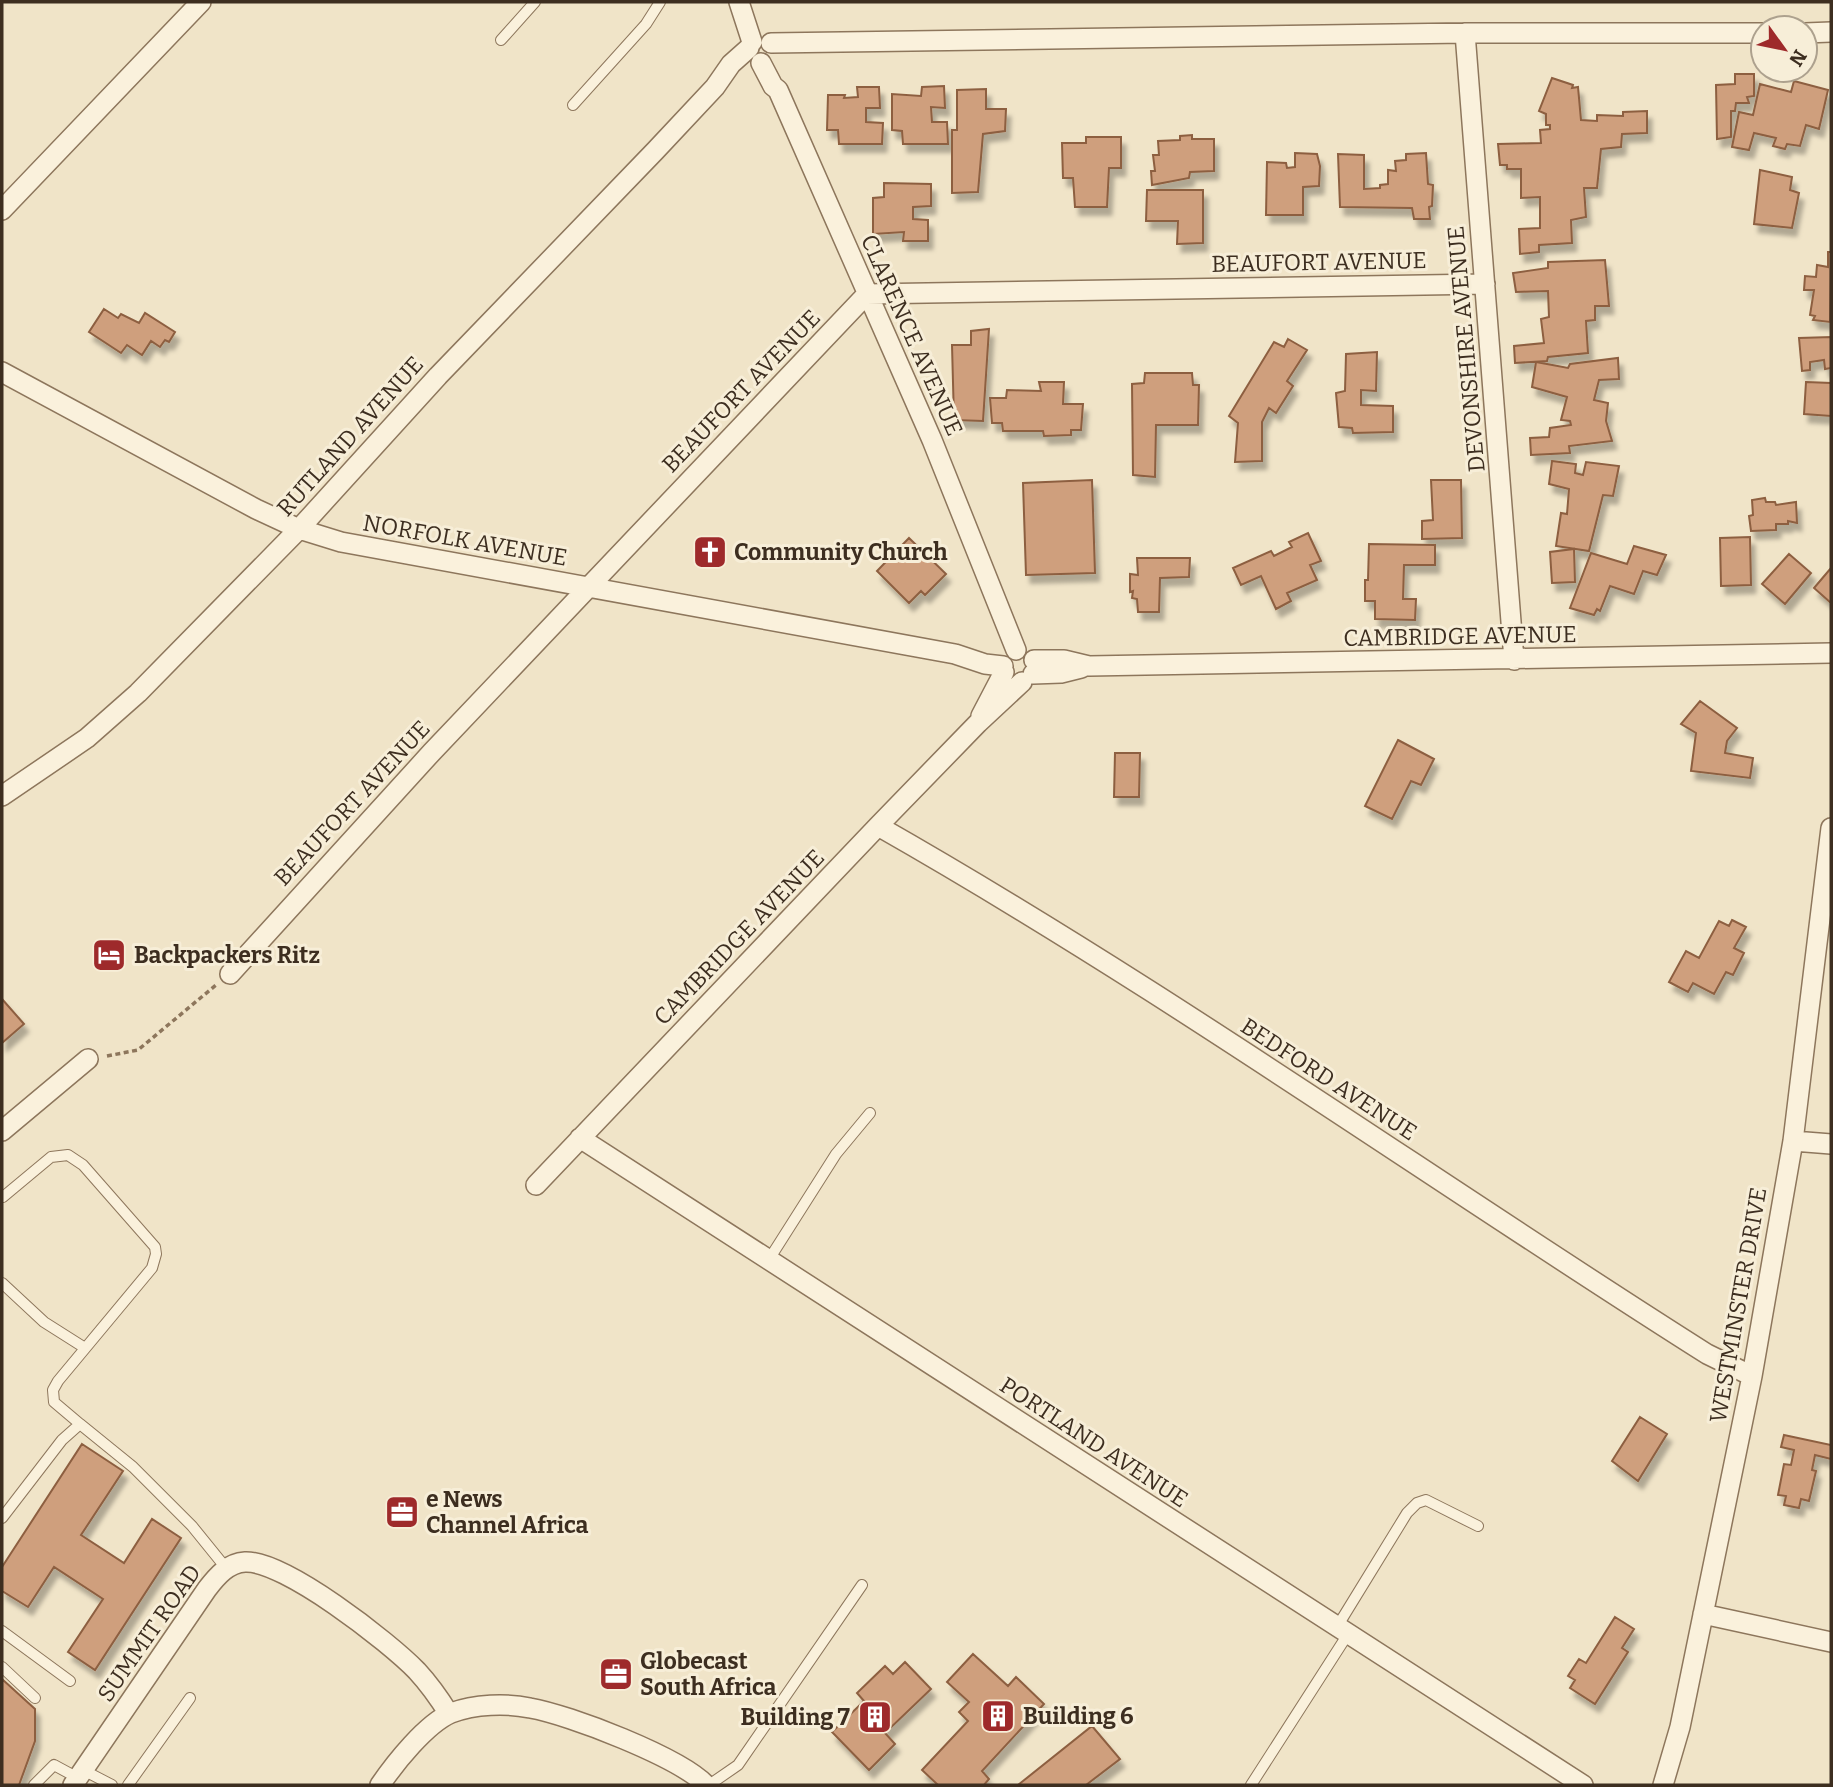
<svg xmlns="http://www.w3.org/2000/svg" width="1833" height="1787" font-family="Bitter,serif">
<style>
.building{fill:#cf9f7d;stroke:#8d5f41;stroke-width:2;filter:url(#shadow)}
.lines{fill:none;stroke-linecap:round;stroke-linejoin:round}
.service-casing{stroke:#8d765c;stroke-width:12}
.minor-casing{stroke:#8d765c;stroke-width:22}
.path{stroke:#8d765c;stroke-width:3.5;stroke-dasharray:5 3.5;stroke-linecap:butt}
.service{stroke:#faf1dc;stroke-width:10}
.minor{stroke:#faf1dc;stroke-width:19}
.labels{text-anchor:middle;stroke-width:6;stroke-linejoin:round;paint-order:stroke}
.street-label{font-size:23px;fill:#3d2e20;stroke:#f7eed8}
.poi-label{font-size:23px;font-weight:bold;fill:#3d2e20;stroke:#f7eed8;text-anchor:start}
</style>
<defs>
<filter id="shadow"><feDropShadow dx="4.5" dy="8" stdDeviation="2" flood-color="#0004"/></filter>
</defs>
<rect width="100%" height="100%" fill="#f0e4c8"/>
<!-- building -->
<path class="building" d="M1735 74H1754V96L1747 97 1749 103H1736L1735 111H1731V137L1717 139 1716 85 1735 84Z
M1552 78 1573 85 1572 88 1578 87 1581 120 1597 121V115L1623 116V112L1647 111V133L1622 134 1621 147 1601 149 1597 188H1584L1586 217 1571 220 1572 243 1539 245V252L1520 254 1519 229 1540 228V197L1521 198V169H1507V165H1500L1498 144 1541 143 1540 130 1550 129V125H1546V114L1539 111Z
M1794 81 1828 90 1819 129 1806 125 1800 146 1787 144 1785 149 1773 146 1776 138 1754 133 1749 150 1732 147 1739 112 1753 115 1760 84 1791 92Z
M944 86 945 108 931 107 932 122H947L948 144H903L902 131 892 130V94L921 96 922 87Z
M857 87H879L880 108H866V122L883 123 882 144H839L838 130H827L828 95H845L844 98 858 97Z
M986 89V109H1006L1005 131 983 134 978 192 952 193V130H957V90Z
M1192 135V139H1214V171L1190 172 1189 178 1152 185 1151 171H1155L1153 155H1159L1158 141 1180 140V136Z
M1086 137H1121V168H1109L1107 207H1075L1073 178H1063L1062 143H1086Z
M1295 153 1317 154 1320 166 1319 186 1303 187V215H1266L1267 162 1286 163 1287 168 1295 167Z
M1426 153 1428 184 1433 185 1432 206 1429 207 1430 219H1414L1412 208 1340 207 1338 154 1364 155V189L1380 188V185L1388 184V170L1396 171 1395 161 1406 160V154Z
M1760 170 1792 177 1790 190 1799 193 1792 228 1754 224Z
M884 183 931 184V206L913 207V219L928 220V241H903L904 232 873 234V198L884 197Z
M1147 190H1203V243L1177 244 1178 221H1146Z
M1828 252H1831L1830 322 1813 320 1815 316 1810 315 1814 290H1804L1805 276 1816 277 1817 265 1828 267Z
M1605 260 1609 306H1595V320L1586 321 1588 353 1548 357 1547 361 1515 363 1514 346 1544 343 1541 319 1549 317 1548 291 1516 292 1513 273 1548 268V262Z
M104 309 118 318 121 314 139 323 145 313 175 332 169 342 165 340 160 347 151 341 142 355 127 345 121 353 89 332Z
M989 329 983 421 954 420 952 345H971V331Z
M1831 337V368L1825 369 1824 360 1810 362V370L1802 371 1799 338Z
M1288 339 1307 350 1287 381 1293 386 1276 413 1269 408 1262 422V461L1235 462 1238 423 1229 416 1274 342 1284 347Z
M1377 352 1376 391 1361 390V405L1393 406V432L1353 433 1352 428 1339 427 1336 393 1345 391 1346 354Z
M1618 358 1619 379 1599 380 1594 400 1608 403 1606 421 1612 441 1569 446 1570 453 1531 455 1530 438 1549 437 1550 428 1571 425 1570 421 1561 420 1567 397 1532 387 1536 362 1568 368 1570 364Z
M1145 373H1192L1193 385H1199L1198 425H1156L1155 477 1133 475 1132 384 1144 383Z
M1039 382H1064L1063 404H1083L1081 430H1071V435L1044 436 1043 431H1003L1002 423H992L990 398H1006L1007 390 1041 391Z
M1806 382 1831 383V416L1804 414Z
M1552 461 1576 464 1575 473 1583 475 1586 462 1619 466 1613 496 1603 495 1589 551 1556 546 1561 513 1567 514 1569 489 1549 484Z
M1092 480 1095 573 1026 575 1023 483Z
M1431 480H1461L1462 538 1422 539V521L1433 520Z
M1765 498 1766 502H1775L1776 505 1796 502 1797 523 1788 521V524H1776V530L1751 531 1749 516 1753 515 1752 500Z
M1308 533 1321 561 1310 565 1317 580 1287 593 1291 601 1276 609 1261 576 1241 585 1233 568 1271 551 1274 556 1292 547 1289 542Z
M1750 537 1751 585 1721 586 1720 538Z
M909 538 946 574 925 595 921 591 909 603 877 571Z
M1369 544 1435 545V565H1404L1403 599H1416L1415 620 1375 619V601H1365V580H1368Z
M1634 546 1666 555 1657 575 1643 571 1634 594 1610 586 1600 611 1597 609 1594 615 1570 608 1591 553 1627 564Z
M1574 549 1575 582 1552 583 1550 552Z
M1789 554 1811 573 1785 604 1762 584Z
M1137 558H1190L1189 577 1160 578 1159 612H1138L1137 599 1132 598 1133 591 1130 592V574L1138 575Z
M1831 568V603L1814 588Z
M1700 701 1737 728 1727 741 1725 753 1753 758 1750 778 1691 771 1696 733 1681 724Z
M1398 740 1434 759 1421 785 1411 781 1392 819 1365 806Z
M1115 753H1140L1139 797H1114Z
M1732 920 1746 927 1734 948 1744 953 1733 975 1726 972 1714 994 1693 983 1688 992 1669 982 1686 951 1699 958 1719 921 1729 926Z
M2 999 24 1024 2 1043Z
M1640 1417 1667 1434 1638 1481 1612 1461Z
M1784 1435 1831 1445V1459L1815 1455 1812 1470 1816 1471 1809 1501 1801 1499 1799 1508 1784 1505 1786 1496 1778 1495 1784 1464 1791 1465 1794 1450 1781 1447Z
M82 1444 123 1471 81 1535 124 1563 152 1519 181 1538 95 1670 68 1652 103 1599 54 1567 28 1607 2 1591V1567Z
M1615 1617 1634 1629 1622 1648 1628 1652 1595 1704 1570 1688 1575 1680 1568 1676 1579 1659 1586 1663Z
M973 1654 1008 1686 1016 1677 1044 1704 982 1771 989 1779 984 1785H938L922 1770 968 1721 959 1712 969 1702 947 1682Z
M905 1662 931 1689 885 1733 895 1744 869 1770 832 1732 864 1701 857 1693 885 1666 893 1674Z
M2 1679 35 1709V1741L19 1785H2Z
M1092 1726 1120 1759 1086 1785H1018Z"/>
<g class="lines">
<!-- service casing -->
<g class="service-casing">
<path id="service" d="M501 40 535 2
M573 105 646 24 660 2
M2 1195 3 1197 51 1157 68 1155 83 1165 155 1247 156 1254 152 1268 58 1381 53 1390 54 1402 80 1424
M768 1261 836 1154 870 1113
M2 1283 44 1322 85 1348
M2 1518 62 1440 80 1424 133 1467 192 1526 226 1568
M1337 1627 1407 1513 1417 1503 1426 1500 1478 1526
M2 1631 70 1681
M2 1667 35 1698
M83 1770 112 1785
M34 1785 54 1765 78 1778
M128 1785 190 1698
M709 1785 738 1765 862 1585
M1251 1785 1348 1634"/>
</g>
<!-- minor casing -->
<g class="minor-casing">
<path id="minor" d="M739 2 752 42
M1465 33 1514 660
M1805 33 1831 32
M771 43 1465 33H1763
M761 63 773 86 778 90 932 440 1016 650
M2 210 201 2
M2 372 256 509 299 529 341 542 955 654 985 664 1003 666
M1034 660H1064L1089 666 1831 653
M1033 674 1061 673 1081 668
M981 716 1004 672
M2 796 87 738 138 693 299 529 438 376 655 151 715 87 731 64 749 48
M878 826C1163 988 1430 1179 1707 1354L1752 1376
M230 974 432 752 867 294 1485 284
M2 1131 88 1059
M580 1138 1583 1785
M1793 1141 1831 1144
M536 1185 878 826 978 723 1022 682
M1703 1614 1831 1642
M73 1785 207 1589C217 1576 228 1563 245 1562 284 1560 389 1642 417 1671 429 1684 439 1698 449 1714
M380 1785C395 1763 426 1724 451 1713 475 1704 506 1703 530 1708 570 1715 679 1757 706 1785
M1663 1785 1680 1727 1752 1376 1793 1141 1831 828"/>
</g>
<!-- path -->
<path class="path" d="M107 1056 138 1050 216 985"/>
<!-- service -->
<use href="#service" class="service"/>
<!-- minor -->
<use href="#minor" class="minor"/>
</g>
<!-- icons -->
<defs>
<g id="church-square" transform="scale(1.75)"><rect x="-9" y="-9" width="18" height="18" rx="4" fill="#9e2a2b" stroke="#f7eed8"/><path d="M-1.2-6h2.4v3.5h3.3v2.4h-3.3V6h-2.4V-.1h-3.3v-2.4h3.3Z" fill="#fff"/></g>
<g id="hotel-square" transform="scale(1.75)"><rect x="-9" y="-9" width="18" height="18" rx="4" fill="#9e2a2b" stroke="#f7eed8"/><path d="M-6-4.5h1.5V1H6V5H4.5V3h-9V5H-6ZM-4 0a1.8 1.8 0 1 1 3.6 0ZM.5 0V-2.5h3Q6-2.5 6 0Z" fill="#fff"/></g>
<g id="office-square" transform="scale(1.75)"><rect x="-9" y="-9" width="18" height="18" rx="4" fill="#9e2a2b" stroke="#f7eed8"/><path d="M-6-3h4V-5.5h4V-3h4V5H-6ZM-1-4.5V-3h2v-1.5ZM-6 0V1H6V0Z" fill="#fff"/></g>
<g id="building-square" transform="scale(1.75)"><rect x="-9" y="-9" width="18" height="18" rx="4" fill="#9e2a2b" stroke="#f7eed8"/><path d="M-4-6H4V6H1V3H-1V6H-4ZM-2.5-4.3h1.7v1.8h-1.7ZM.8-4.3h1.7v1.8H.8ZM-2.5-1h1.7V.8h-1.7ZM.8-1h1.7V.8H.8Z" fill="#fff"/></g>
</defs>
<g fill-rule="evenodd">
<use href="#church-square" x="710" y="552"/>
<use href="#hotel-square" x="109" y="955"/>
<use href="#office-square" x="402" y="1512"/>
<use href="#office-square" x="616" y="1674"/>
<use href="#building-square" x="998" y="1716"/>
<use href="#building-square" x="875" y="1717"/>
</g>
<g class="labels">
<!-- street labels -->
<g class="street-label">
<text transform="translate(1319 262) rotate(-1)" y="8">BEAUFORT AVENUE</text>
<text transform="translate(912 335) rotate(66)" y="8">CLARENCE AVENUE</text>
<text transform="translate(1466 349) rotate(-95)" y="8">DEVONSHIRE AVENUE</text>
<text transform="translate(741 391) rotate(-46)" y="8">BEAUFORT AVENUE</text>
<text transform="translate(350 436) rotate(-48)" y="8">RUTLAND AVENUE</text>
<text transform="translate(465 540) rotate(10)" y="8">NORFOLK AVENUE</text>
<text transform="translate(1460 636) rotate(-1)" y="8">CAMBRIDGE AVENUE</text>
<text transform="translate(352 803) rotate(-47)" y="8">BEAUFORT AVENUE</text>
<text transform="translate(739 937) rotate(-46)" y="8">CAMBRIDGE AVENUE</text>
<text transform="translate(1329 1079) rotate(33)" y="8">BEDFORD AVENUE</text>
<text transform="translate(1738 1305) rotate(-80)" y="8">WESTMINSTER DRIVE</text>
<text transform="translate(1094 1442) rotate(33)" y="8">PORTLAND AVENUE</text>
<text transform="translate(149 1633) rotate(-55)" y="8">SUMMIT ROAD</text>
</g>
<!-- poi labels -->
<g class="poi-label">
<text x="734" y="560">Community Church</text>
<text x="134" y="963">Backpackers Ritz</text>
<text x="426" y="1507">e News<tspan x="426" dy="26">Channel Africa</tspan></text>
<text x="640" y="1669">Globecast<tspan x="640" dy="26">South Africa</tspan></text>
<text x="1023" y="1724">Building 6</text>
<text x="850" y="1725" text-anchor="end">Building 7</text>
</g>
</g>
<!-- border -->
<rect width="1833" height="1787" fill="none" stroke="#3d2e20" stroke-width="7"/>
<!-- north arrow -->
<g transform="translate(1784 49) rotate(123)"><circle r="33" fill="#f7eed8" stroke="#ada18e" stroke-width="2"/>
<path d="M0-5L12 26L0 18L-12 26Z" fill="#9e2a2b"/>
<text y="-10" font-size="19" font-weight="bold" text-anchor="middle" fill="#3d2e20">N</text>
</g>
</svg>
